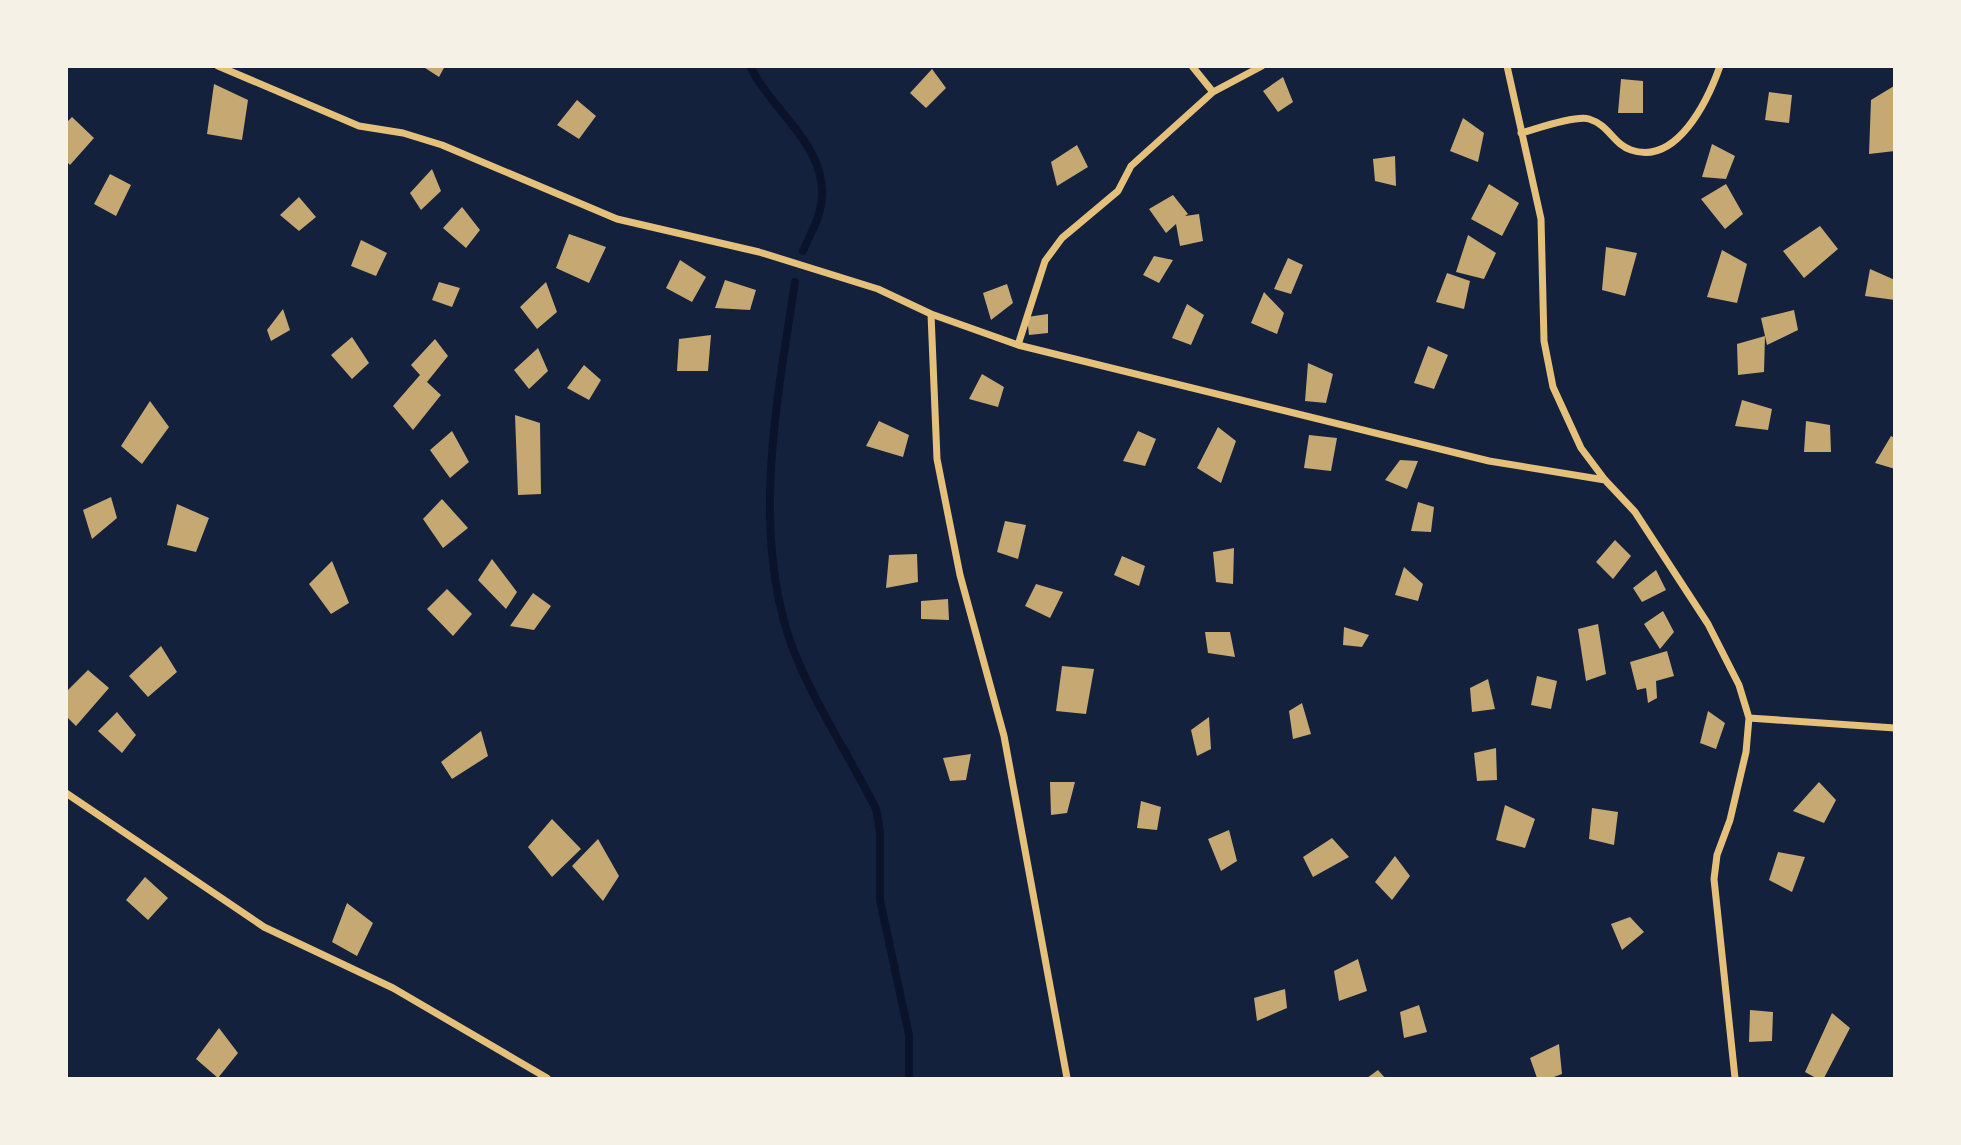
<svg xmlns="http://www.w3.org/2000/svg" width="1961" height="1145" font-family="Georgia,serif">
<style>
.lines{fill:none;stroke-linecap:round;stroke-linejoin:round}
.stream{stroke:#0b132b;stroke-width:8}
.building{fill:#c6a872}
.minor{stroke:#e5c07b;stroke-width:7}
</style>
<rect width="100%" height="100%" fill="#14213d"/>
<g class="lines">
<!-- stream -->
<path class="stream" d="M750 66C773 114 834 149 820 210 817 223 809 237 803 251
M795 282C777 400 750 534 793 649 815 705 849 755 876 809L880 831V900L909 1035V1078"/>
</g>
<!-- building -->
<path class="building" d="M422 66H445L439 77Z
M932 69 946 88 926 108 910 93Z
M1283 77 1293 102 1278 112 1263 91Z
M1621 79 1643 81V113H1618Z
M214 84 248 100 242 140 207 134Z
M1894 86 1895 151 1869 154 1871 100Z
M1769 92 1792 95 1789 123 1765 120Z
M577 100 596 116 579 139 557 125Z
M72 117 94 138 70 165 66 161V123Z
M1463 118 1484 133 1478 162 1450 151Z
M1712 144 1735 156 1726 179 1702 177Z
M1077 145 1088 167 1057 186 1051 162Z
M1395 156 1396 186 1375 181 1373 159Z
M432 169 441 191 421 210 410 193Z
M110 174 131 185 116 216 94 204Z
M1489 184 1519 203 1502 236 1471 219Z
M1726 184 1743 214 1725 229 1701 199Z
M1173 195 1188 214 1185 216 1199 214 1203 241 1180 246 1176 224 1166 233 1149 209Z
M299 197 316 217 299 231 280 215Z
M462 207 480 230 466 248 443 228Z
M1820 226 1838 249 1804 278 1783 251Z
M569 234 606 247 589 283 556 268Z
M1468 235 1496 253 1484 279 1456 272Z
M361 240 387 253 376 276 351 266Z
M1606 247 1637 253 1625 296 1602 290Z
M1722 250 1747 264 1737 303 1707 297Z
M1154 256 1173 260 1159 283 1143 275Z
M1288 258 1303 265 1291 294 1274 289Z
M680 260 706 277 692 302 666 288Z
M1870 269 1895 280V300L1865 296Z
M1447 273 1470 281 1464 309 1436 302Z
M725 280 756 290 750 310 715 308Z
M439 282 460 288 452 307 432 300Z
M546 282 557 312 537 329 520 307Z
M1007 284 1013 303 991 320 983 293Z
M1264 292 1284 313 1277 334 1251 323Z
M1187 304 1204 315 1191 345 1172 338Z
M283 309 290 330 271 341 267 330Z
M1794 310 1798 330 1767 345 1761 318Z
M1048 314V333L1029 335 1027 317Z
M711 335 708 371H677L679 339Z
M1765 336 1764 372 1738 375 1737 344Z
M352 337 369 363 352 379 331 355Z
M435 339 448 356 427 382 441 395 413 430 393 406 420 375 411 365Z
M1428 346 1448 355 1434 389 1414 383Z
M538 348 548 371 529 389 514 370Z
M1308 363 1333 374 1326 403 1305 401Z
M584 365 601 380 589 400 567 388Z
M982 374 1004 387 998 407 969 399Z
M1742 400 1772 409 1768 430 1735 426Z
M150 401 169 427 142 464 121 446Z
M515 415 540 423 541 494 518 495Z
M879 421 909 435 903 457 866 446Z
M1806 421 1830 425 1831 452H1804Z
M1218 427 1236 441 1221 483 1197 468Z
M452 431 469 462 450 478 430 450Z
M1138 431 1156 439 1145 466 1123 461Z
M1309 435 1337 438 1331 471 1304 468Z
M1891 436 1895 438V469L1875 463Z
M1400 460 1418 461 1407 489 1385 480Z
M111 497 117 518 92 539 83 510Z
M442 499 468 528 443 548 423 519Z
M1418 502 1434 507 1431 532 1411 531Z
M177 504 209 518 196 552 167 545Z
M1005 521 1026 525 1018 559 997 552Z
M1615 540 1631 556 1613 579 1596 562Z
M1234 548 1233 584 1216 582 1213 552Z
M917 554 918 582 886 588 889 555Z
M1122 556 1145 566 1139 586 1114 575Z
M492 559 517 592 506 609 478 580Z
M332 561 349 603 331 614 309 584Z
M1404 567 1423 584 1418 601 1395 595Z
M1656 570 1666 590 1642 602 1633 588Z
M1036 584 1063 592 1050 618 1025 606Z
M447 589 472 614 453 636 427 609Z
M533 593 551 606 534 630 510 626Z
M948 599 949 620 921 619V601Z
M1663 611 1674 632 1660 649 1644 624Z
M1598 624 1606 674 1586 681 1578 629Z
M1344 627 1369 635 1362 647 1343 645Z
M1205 632H1230L1235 657 1208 653Z
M161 646 177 672 148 697 129 676Z
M1667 651 1674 676 1656 681 1657 698 1648 703 1646 688 1637 690 1630 662Z
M1062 666 1094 669 1086 714 1056 711Z
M88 670 109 688 76 726 66 716V692Z
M1537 676 1557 681 1551 709 1531 705Z
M1488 679 1495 709 1472 712 1470 688Z
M1302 703 1311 734 1293 739 1289 711Z
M1708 711 1725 723 1716 749 1700 743Z
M117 712 136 735 122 753 98 731Z
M1209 717 1211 749 1197 756 1191 730Z
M481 731 488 756 452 779 441 762Z
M1496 748 1497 780 1477 781 1474 753Z
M971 754 966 780 950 781 943 758Z
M1050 782H1075L1067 813 1051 815Z
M1819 782 1836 800 1824 823 1793 811Z
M1141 801 1161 807 1157 830 1137 828Z
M1505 805 1535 819 1525 848 1496 840Z
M1592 808 1618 812 1614 845 1589 839Z
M552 819 581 849 552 877 528 847Z
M1229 830 1237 861 1221 871 1208 839Z
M1332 838 1349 857 1313 877 1303 857Z
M598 839 619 876 603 901 572 866Z
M1778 852 1805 857 1792 892 1769 880Z
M1395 856 1410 876 1392 900 1375 882Z
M145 877 168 898 148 920 126 900Z
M347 903 373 923 357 956 332 942Z
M1630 917 1644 932 1622 950 1611 924Z
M1358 959 1367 991 1339 1001 1334 971Z
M1285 989 1287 1008 1257 1021 1254 998Z
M1419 1005 1427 1032 1404 1038 1400 1012Z
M1750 1010 1773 1012 1772 1041 1749 1042Z
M1832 1013 1850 1028 1824 1078H1816L1805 1072Z
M219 1028 238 1053 218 1078 196 1059Z
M1559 1044 1562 1074 1551 1078H1537L1530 1058Z
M1378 1070 1385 1078H1367Z"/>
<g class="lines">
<!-- minor -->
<path class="minor" d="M218 66 359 126 403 133 442 145 617 219 759 252 878 289 931 314 1018 345 1489 461 1605 480
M1192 66 1213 92
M1507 66 1541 219 1544 341 1553 387 1581 448 1605 480 1635 512 1708 624 1739 685 1749 718 1746 752 1730 820 1717 855 1714 879 1735 1078
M1521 133C1536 129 1576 115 1589 119 1609 125 1613 144 1631 150 1677 166 1708 100 1720 66
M931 314 937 459 960 575 1004 736 1067 1078
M1018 345 1045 261 1062 238 1118 191 1131 166 1213 92 1262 66
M1749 718 1895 728
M66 793 264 927 393 988 547 1078"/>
</g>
<!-- border -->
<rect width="1961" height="1145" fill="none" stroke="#f6f1e7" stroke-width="136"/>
</svg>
